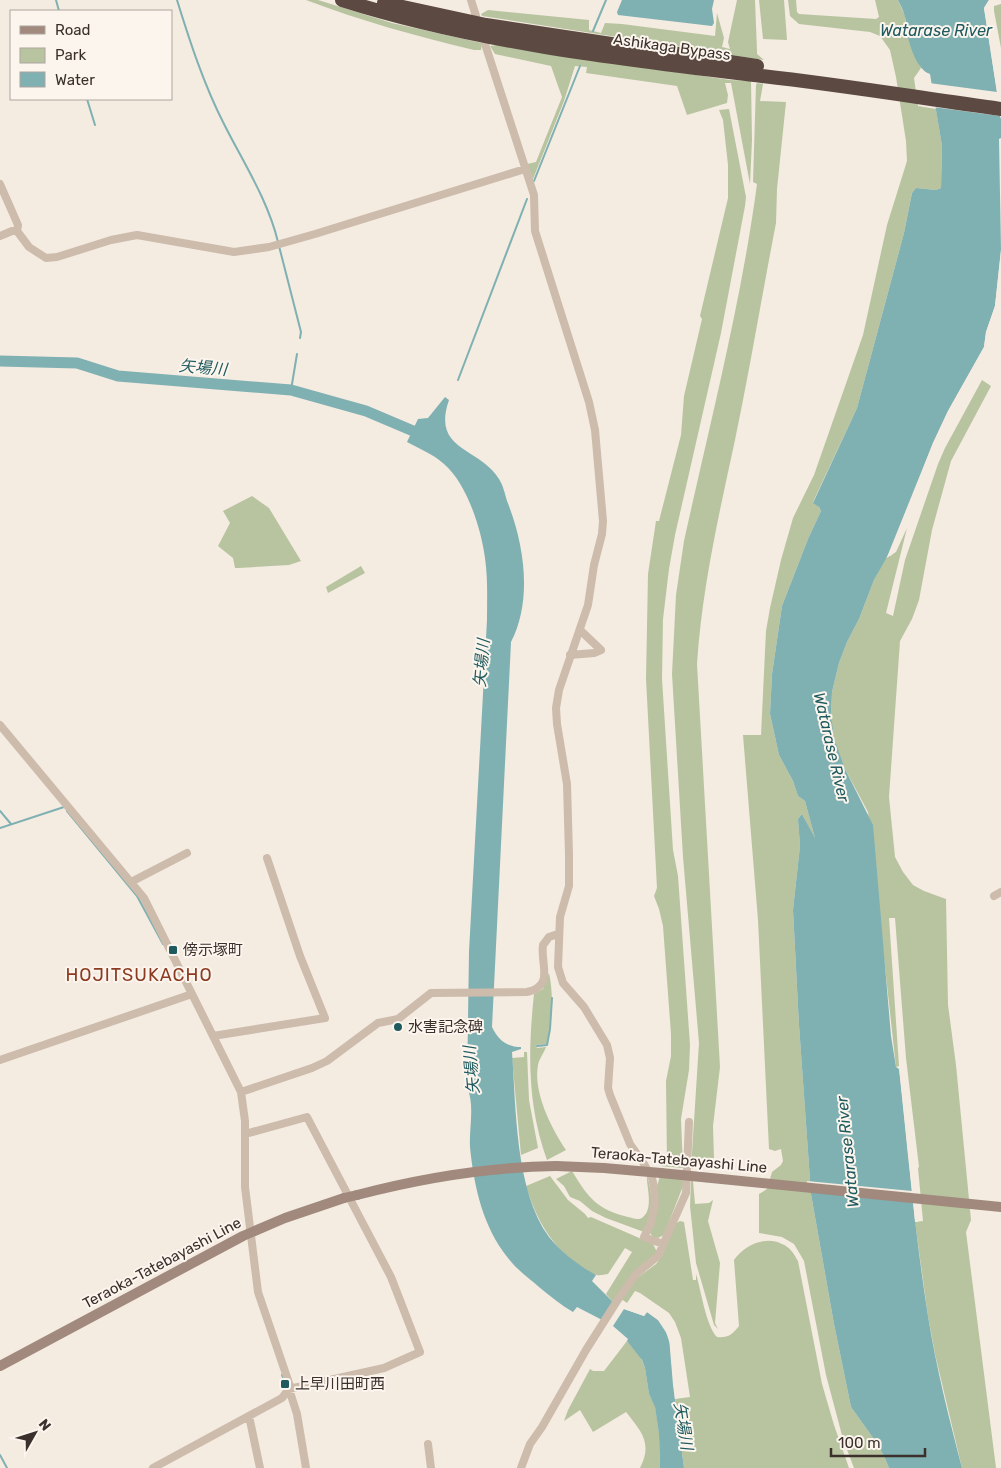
<svg xmlns="http://www.w3.org/2000/svg" width="1001" height="1468" font-family="Rubik,'Noto Sans JP',sans-serif">
<style>
.green{fill:#b8c4a0}
.water{fill:#7fb0b2}
.pier{fill:#f4ebe1}
.lines{fill:none;stroke-linecap:round;stroke-linejoin:round}
.stream{stroke:#7fb0b2;stroke-width:2}
.river{stroke:#7fb0b2;stroke-width:11}
.street{stroke:#cdbbac;stroke-width:8}
.secondary{stroke:#a18a7d;stroke-width:10}
.highway{stroke:#5c4a42;stroke-width:14}
.secondary-bridge{stroke:#a18a7d;stroke-width:10}
.poi-dot{fill:#1f5a5e;stroke:#fbf5ee;stroke-width:2}
.labels{text-anchor:middle;stroke-width:4;stroke-linejoin:round;paint-order:stroke}
.street-label{font-size:15px;fill:#3b302b;stroke:#fbf5ee}
.poi-label{font-size:15px;fill:#3b302b;stroke:#fbf5ee;text-anchor:start}
.water-label{font-size:16px;font-style:italic;fill:#1f5a5e;stroke:#fbf5ee}
.quarter-label{font-size:18px;letter-spacing:1px;fill:#8c3b22;stroke:#fbf5ee}
</style>
<rect width="100%" height="100%" fill="#f4ebe1"/>
<!-- green -->
<path class="green" d="M306 0H318L392 23 482 43 481 50H474C416 36 361 21 306 0Z
M737 0H755L757 51V54L764 60 482 16 481 14 488 10 589 20V30L601 33 605 23 622 24 715 36 717 13 724 38 722 47 730 49 728 42Z
M759 0H784L787 40 763 39Z
M788 0H796L797 12 799 14 876 19 879 17 875 0H898L905 16 906 33 921 68 914 78 918 106 936 109 942 146 941 188 936 190 916 188 912 193 904 233 857 408 813 502 819 507 821 511 808 539 782 606 772 674 770 714 779 755 793 781 798 796 805 801 816 841 802 814 798 819 800 846 793 910 799 1025 811 1194 834 1324 851 1407 876 1442 884 1456 889 1468H854L843 1439 826 1375 804 1261 794 1244 782 1237 759 1233V1194L767 1189 772 1172 781 1165 783 1161 781 1149 775 1151 769 1149 758 920 743 735H761L766 631 770 608 781 560 793 518 814 475 863 335 887 225 907 161 906 141 896 77 890 50 880 36 870 32 799 24 790 16Z
M1001 4V48L994 11V6Z
M497 45 730 80 751 81 752 140 750 184 731 83H725L728 95 727 103 687 115 677 86 586 73 587 67 575 66 564 101 533 179 527 164 536 162 562 97 551 66 495 54 490 46Z
M757 83 763 84 760 101 786 102 777 189 776 223C762 295 750 368 735 440 719 514 702 588 697 664L720 1067 713 1126 714 1158 694 1159 693 1169 691 1168 699 1043 683 857 672 674 676 595 684 541C710 423 741 304 757 184L753 182 756 85Z
M729 109 746 197 745 206 721 333 675 535 669 569 663 619 662 679 673 850 678 876 690 1045 689 1070 681 1119 683 1168 660 1166V1162L667 1161 666 1081 671 1056V1034L663 926 659 909 654 896 657 888 646 679 648 574 656 521H659L681 435 684 396 702 319 700 316 728 198V165L723 120 719 110Z
M982 380 991 386 951 461 932 530 919 600 912 619 900 641 889 797 895 857 903 872 913 885 924 891 946 899 948 1005 956 1065 971 1220 966 1232 996 1468H962L935 1354 928 1316 915 1222 923 1221 918 1168 919 1167 906 1058 895 918H889L899 1066 896 1067 868 812 845 769 833 738 831 715 832 692 839 663 847 642 859 619 874 580 885 559 896 552 907 528 886 613 893 616 905 560 938 464 945 448Z
M252 496 269 508 301 561 289 565 239 568H235L233 558 218 546 230 523 223 511Z
M361 566 365 573 328 593 326 587Z
M549 973C554 997 552 1021 547 1044L536 1045 537 1048 546 1047C544 1053 539 1059 538 1065 533 1092 551 1128 566 1150L547 1160C527 1105 528 1051 534 994L543 989Z
M524 1052H527L529 1100 538 1148 521 1155 512 1058 524 1057Z
M572 1171C589 1199 597 1209 628 1217 633 1218 639 1221 643 1217 654 1208 646 1185 647 1176 654 1198 652 1211 644 1232L606 1218 592 1211 580 1201 570 1197 564 1186 556 1179Z
M550 1176 568 1200 585 1214 588 1218 591 1217 653 1244 657 1252 613 1302 606 1294 632 1252 625 1248 608 1274C605 1274 600 1276 597 1275 592 1274 587 1270 583 1268 553 1250 536 1219 526 1186Z
M660 1176 680 1178 683 1180V1186L664 1235 658 1238 653 1237 650 1233 658 1207 657 1186Z
M691 1181H693L695 1204 709 1203 713 1200 708 1221 720 1263 715 1323 718 1329 714 1325 696 1263 690 1206Z
M680 1221 684 1222 693 1280H696V1274C701 1290 706 1326 717 1337 728 1338 732 1335 739 1326L734 1260C744 1246 765 1235 782 1244 790 1247 794 1254 798 1261L822 1384 834 1425 849 1468H684L675 1399 690 1397 681 1338 675 1322 669 1313 640 1293 635 1291 627 1303 620 1298 633 1281 656 1264 662 1256 675 1224Z
M627 1341 640 1356 645 1368 649 1394 655 1406 659 1433 660 1468H640C653 1443 641 1431 626 1412L593 1432 580 1410 564 1421 568 1410 590 1369 593 1371H604Z"/>
<!-- water -->
<path class="water" d="M622 0H714L712 9 714 23 712 26 618 15 617 12Z
M898 0H989L984 8 1001 119V138L999 139 1001 250 995 306 986 332 984 347 948 411 933 443 892 548 874 580 859 619 847 642 839 663 832 692 831 715 834 738 845 769 873 825 891 1036 896 1067 899 1069C908 1152 915 1234 928 1316 936 1367 949 1418 962 1468H889L884 1456 876 1442 851 1407 834 1324 811 1194 799 1025 793 910 800 846 798 819 802 814 815 838 805 801 798 796 793 781 779 755 770 714 772 674 782 606 808 539 821 511 819 507 813 503 857 408 904 233 912 193 916 188 936 190 941 188 942 146 930 74C917 70 910 46 907 34 905 28 907 21 904 14 903 9 900 5 898 0Z
M445 397 449 400C431 451 480 447 499 479 503 485 505 494 507 501 524 543 533 600 511 642L492 1027C498 1040 507 1047 521 1047V1049L512 1052C516 1107 515 1191 549 1237 562 1253 578 1265 596 1275L592 1281 613 1302 606 1322 577 1307 573 1312C561 1305 550 1296 539 1287 529 1278 517 1270 508 1258 483 1227 474 1187 470 1147 469 1127 475 1105 467 1087L469 952 487 620C487 599 488 579 485 558 481 528 467 484 444 464 433 454 420 449 407 442L418 419 428 418Z
M624 1309 644 1316 647 1312 658 1320 669 1337 673 1385 684 1468H660L659 1434 655 1407 649 1394 645 1368 642 1360 627 1341 628 1339 613 1326Z"/>
<!-- pier -->
<path class="pier" d="M989 0H991L987 8 1001 102V119L1000 116 933 107 929 83 997 92 984 8Z
M1001 250V285L997 307 988 333 987 348 950 412 935 444 895 549 892 555 887 557 933 443 948 411 984 347 986 332 995 306Z
M899 1066 901 1069 918 1222H915L913 1202 808 1191 807 1181 912 1191Z
M625 1307 643 1313 648 1310 659 1318 667 1328 673 1343 677 1399H675L670 1344 665 1329 658 1320 647 1312 644 1316 624 1309Z"/>
<g class="lines">
<!-- stream -->
<path class="stream" d="M56 0 59 11
M177 0C190 42 204 85 224 124 243 162 268 200 278 242
M593 31 606 0
M87 99 95 125
M534 181 580 66
M279 246 301 332 300 338
M458 380 527 199
M291 390 297 354
M0 811 11 824
M67 811 137 896 163 944
M0 828 64 807
M537 1046 547 1045 550 1029 552 998
M282 1375 286 1386
M0 1455 7 1468"/>
<!-- river -->
<path class="river" d="M0 361 77 363 118 376 291 390 366 411 425 436"/>
<!-- street -->
<path class="street" d="M471 0 476 16
M485 44 534 195 535 231 589 402 595 430 603 521 602 534 594 565 588 605 559 690 556 708 557 724 567 784 569 855V886L560 917 558 967 563 983 584 1007 607 1045 610 1058 608 1088 610 1095 630 1144 644 1164 652 1178 654 1187 655 1204 651 1223 644 1237 663 1244
M0 184 18 225 17 231
M0 236 12 231H17L29 247 46 258 57 257 111 240 137 235 234 252 269 247 315 234 525 169
M570 655 594 653 601 650 580 630
M0 725 144 898 241 1092 245 1121V1187L258 1292 290 1386 289 1389 282 1398 153 1468
M131 882 187 853
M994 896 1001 892
M213 1036 325 1018 300 956 267 858
M0 1060 192 994
M241 1092 312 1068 327 1061 378 1023 398 1019 431 993 527 992C555 986 540 964 543 945L549 937 558 934
M245 1134 307 1117 391 1277 420 1352 384 1368 289 1389 297 1414 306 1468
M249 1416 260 1468
M428 1444 431 1468
M521 1468 530 1444 542 1427 586 1350 617 1301 636 1274 658 1256 686 1193 689 1122"/>
<!-- secondary -->
<path class="secondary" d="M661 1173 1001 1207
M357 1195C422 1178 488 1167 556 1166
M0 1366 243 1236 285 1218 344 1198"/>
<!-- highway -->
<path class="highway" d="M342 0C478 43 621 59 762 76 842 85 921 98 1001 109
M384 3 486 25 757 66"/>
<!-- secondary-bridge -->
<path class="secondary-bridge" d="M556 1166 604 1168 661 1173
M344 1198 357 1195"/>
</g>
<!-- markers -->
<g class="poi-dot">
<rect x="168" y="945" width="10" height="10" rx="2.5"/>
<circle cx="398" cy="1027" r="5"/>
<rect x="280" y="1379" width="10" height="10" rx="2.5"/>
</g>
<g class="labels">
<!-- street labels -->
<g class="street-label">
<text transform="translate(672 47) rotate(8)" y="5">Ashikaga Bypass</text>
<text transform="translate(679 1160) rotate(5)" y="5">Teraoka-Tatebayashi Line</text>
<text transform="translate(162 1263) rotate(-28)" y="5">Teraoka-Tatebayashi Line</text>
</g>
<!-- poi labels -->
<g class="poi-label">
<text x="183" y="955">傍示塚町</text>
<text x="408" y="1032">水害記念碑</text>
<text x="295" y="1389">上早川田町西</text>
</g>
<!-- water labels -->
<g class="water-label">
<text x="936" y="36">Watarase River</text>
<text transform="translate(203 367) rotate(5)" y="6">矢場川</text>
<text transform="translate(481 663) rotate(-85)" y="6">矢場川</text>
<text transform="translate(832 747) rotate(77)" y="6">Watarase River</text>
<text transform="translate(471 1070) rotate(-95)" y="6">矢場川</text>
<text transform="translate(847 1152) rotate(-96)" y="6">Watarase River</text>
<text transform="translate(684 1426) rotate(81)" y="6">矢場川</text>
</g>
<!-- quarter labels -->
<g class="quarter-label">
<text x="139" y="981">HOJITSUKACHO</text>
</g>
</g>
<!-- legend -->
<rect x="10" y="10" width="162" height="90" fill="#fbf5ee" stroke="#aea6a0"/>
<rect x="20" y="26" width="25" height="8" fill="#a18a7d" stroke="#aea6a0"/>
<text x="55" y="35" font-size="15" fill="#3b302b">Road</text>
<rect x="20" y="48" width="25" height="15" fill="#b8c4a0" stroke="#aea6a0"/>
<text x="55" y="60" font-size="15" fill="#3b302b">Park</text>
<rect x="20" y="72" width="25" height="15" fill="#7fb0b2" stroke="#aea6a0"/>
<text x="55" y="85" font-size="15" fill="#3b302b">Water</text>
<!-- north arrow -->
<g transform="translate(35 1433) rotate(51)" stroke="#fbf5ee" stroke-width="4" paint-order="stroke">
<path d="M0-4L9 19L0 12L-9 19Z" fill="#3b302b"/>
<text y="-8" font-size="14" font-weight="bold" text-anchor="middle" fill="#3b302b">N</text>
</g>
<!-- scale -->
<path d="M831 1448v8h94v-8" fill="none" stroke="#3b302b" stroke-width="2.5"/>
<text x="838" y="1448" font-size="15" fill="#3b302b" stroke="#fbf5ee" stroke-width="4" paint-order="stroke">100 m</text>
</svg>
